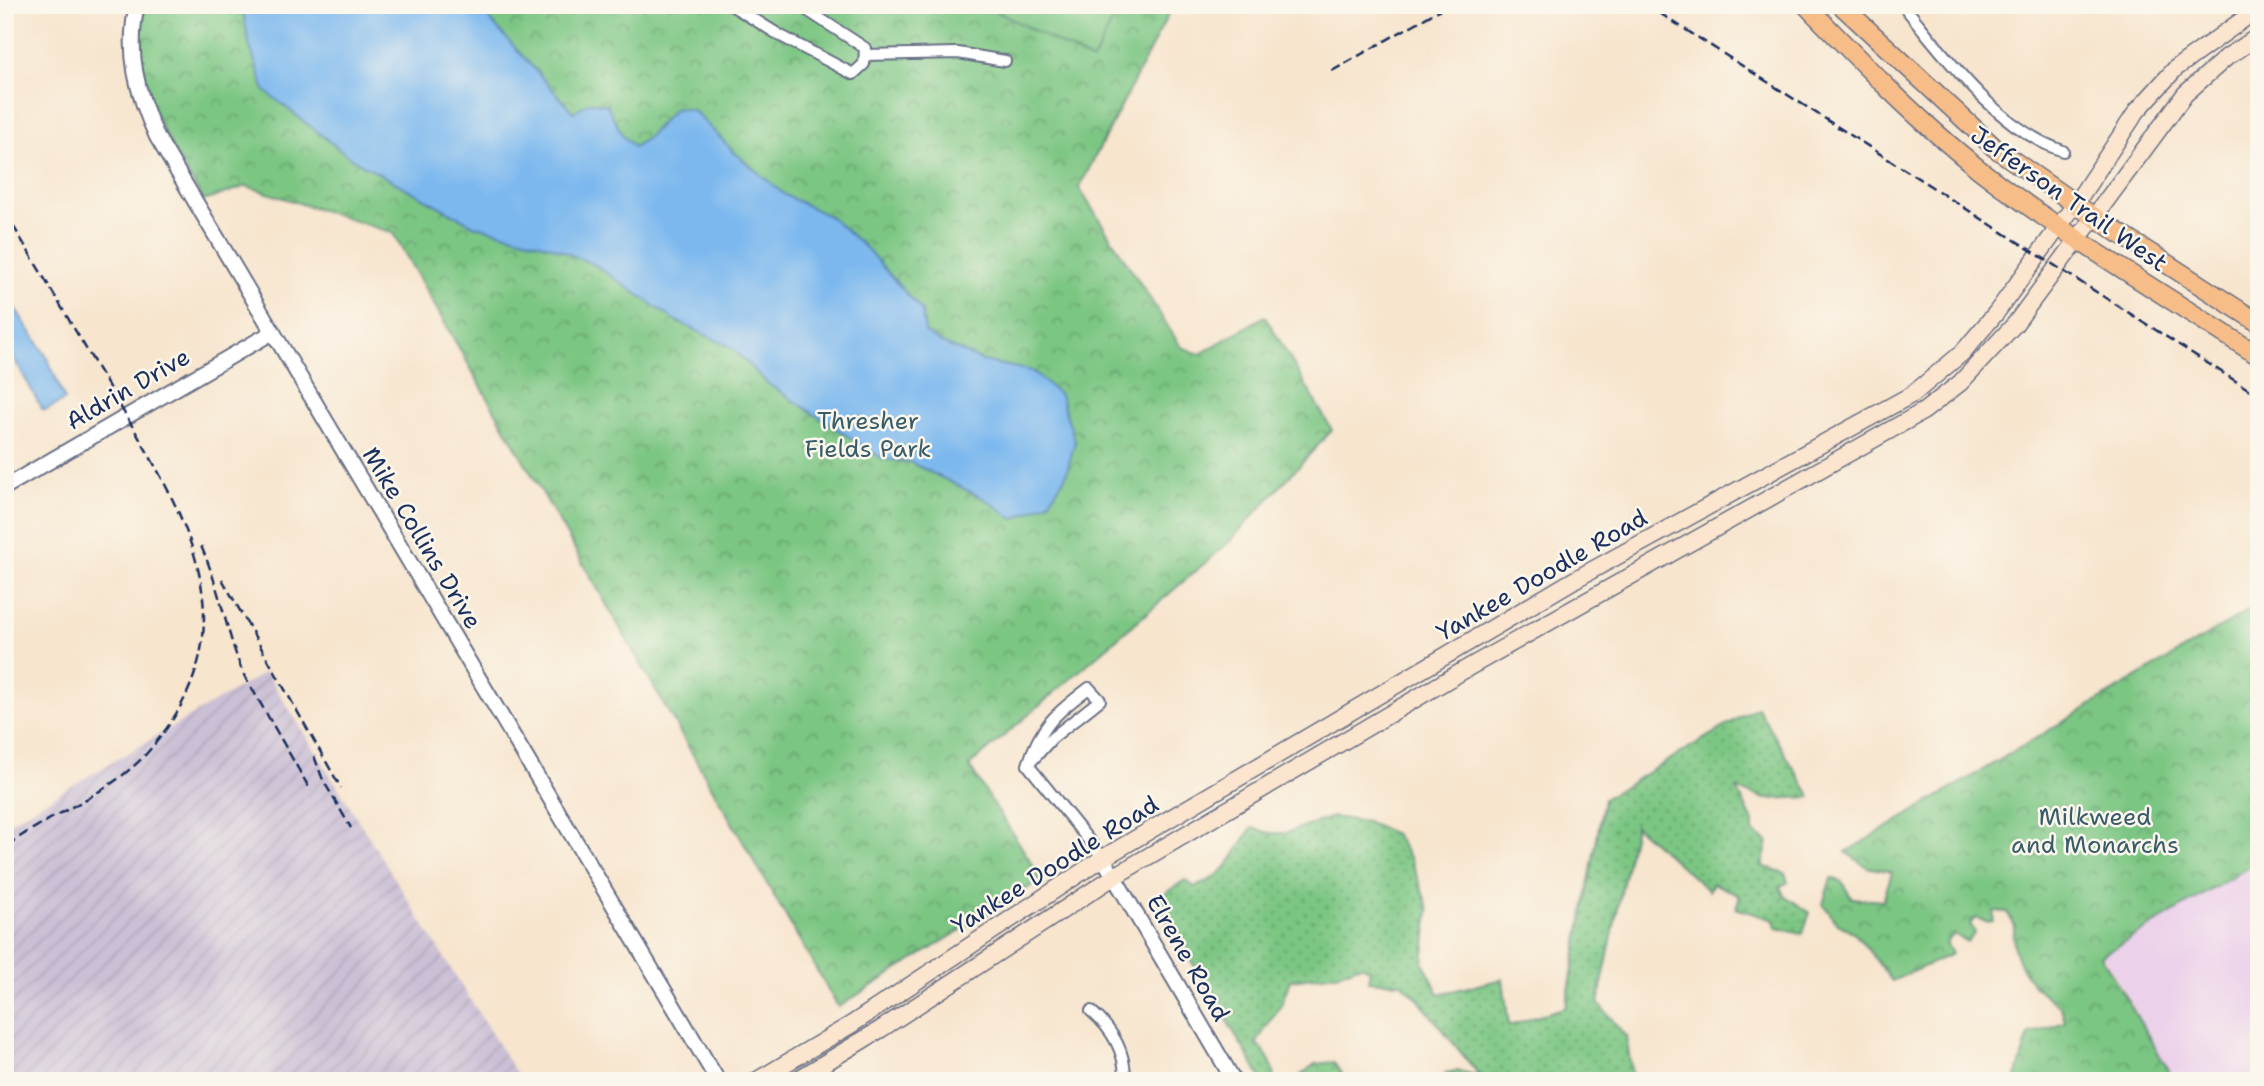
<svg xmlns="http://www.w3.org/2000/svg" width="2264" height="1086" font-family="'Shantell Sans',sans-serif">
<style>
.built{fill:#ecd1ea}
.industrial{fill:url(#industrial-furrows)}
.grass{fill:url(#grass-dots);stroke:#4c7a70;stroke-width:2}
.park{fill:url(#park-crowns);stroke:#4c7a70;stroke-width:2}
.pitch{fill:#7cc683;stroke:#4c7a70;stroke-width:2}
.water{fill:#7cb8ee;stroke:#4c74a6;stroke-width:2}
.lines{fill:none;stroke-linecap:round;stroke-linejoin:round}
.minor-casing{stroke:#686f85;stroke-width:14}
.tertiary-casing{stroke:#686f85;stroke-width:18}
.secondary-casing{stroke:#686f85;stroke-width:19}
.primary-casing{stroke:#686f85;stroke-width:21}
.minor{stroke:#fff;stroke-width:10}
.tertiary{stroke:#fff;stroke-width:14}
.secondary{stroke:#fce5cf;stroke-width:16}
.primary{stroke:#f7bd88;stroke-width:18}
.rail{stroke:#1b2f5e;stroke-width:2.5;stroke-dasharray:10 5;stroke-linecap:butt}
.labels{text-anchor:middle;stroke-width:5;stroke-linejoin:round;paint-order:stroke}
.street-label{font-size:24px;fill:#1b2f5e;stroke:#fbf7ec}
.park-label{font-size:24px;fill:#385c69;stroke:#fbf7ec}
</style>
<defs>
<pattern id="industrial-furrows" width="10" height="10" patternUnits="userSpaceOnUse" patternTransform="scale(1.75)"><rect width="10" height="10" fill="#cbbfd5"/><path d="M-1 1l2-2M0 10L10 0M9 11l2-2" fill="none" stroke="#aea4b9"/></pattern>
<pattern id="grass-dots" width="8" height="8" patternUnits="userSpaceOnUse" patternTransform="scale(1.75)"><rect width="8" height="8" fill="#7cc683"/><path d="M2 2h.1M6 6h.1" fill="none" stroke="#65a16e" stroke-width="1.8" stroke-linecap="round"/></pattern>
<pattern id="park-crowns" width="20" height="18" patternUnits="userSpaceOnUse" patternTransform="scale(1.75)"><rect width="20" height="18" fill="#7cc683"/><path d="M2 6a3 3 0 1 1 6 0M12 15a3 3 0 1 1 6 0" fill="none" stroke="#65a16e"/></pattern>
</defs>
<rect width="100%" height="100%" fill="#fbf7ec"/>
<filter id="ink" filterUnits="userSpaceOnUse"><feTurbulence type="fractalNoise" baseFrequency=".0143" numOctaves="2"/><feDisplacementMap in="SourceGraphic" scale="14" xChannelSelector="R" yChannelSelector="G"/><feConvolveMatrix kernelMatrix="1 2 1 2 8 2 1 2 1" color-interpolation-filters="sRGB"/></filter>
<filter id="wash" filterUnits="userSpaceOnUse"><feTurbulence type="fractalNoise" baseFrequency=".00686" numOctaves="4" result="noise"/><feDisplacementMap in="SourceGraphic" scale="28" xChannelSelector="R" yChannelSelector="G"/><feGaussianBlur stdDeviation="1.57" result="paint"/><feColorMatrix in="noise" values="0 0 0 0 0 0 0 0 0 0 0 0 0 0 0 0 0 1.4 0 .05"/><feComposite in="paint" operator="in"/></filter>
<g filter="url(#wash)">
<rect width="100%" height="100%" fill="#f7e5ce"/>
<!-- built -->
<path class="built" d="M2259 861V1081H2176L2103 955Z"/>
<!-- industrial -->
<path class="industrial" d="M266 672 521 1081H5V825Z"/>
<!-- grass -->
<path class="grass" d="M1757 707 1811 797 1766 799 1737 789 1753 822V832L1768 842 1762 866 1785 873 1788 882 1780 887 1784 895 1810 913 1802 934 1776 928 1774 920 1736 908 1740 896 1713 883 1709 891 1635 826 1598 1003 1626 1036 1633 1081H1447L1445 1073 1458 1071 1480 1076 1418 999 1402 983 1368 981 1370 969 1361 965 1337 974 1290 980 1281 1005 1256 1043C1267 1054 1275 1065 1274 1081H1263L1155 900 1185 880 1194 887C1231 874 1230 858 1252 828L1270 833H1285L1333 817 1367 822 1395 834 1411 860 1429 910 1423 962 1439 994 1503 979 1509 1026 1566 1007 1604 799Z
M1334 1062 1347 1081 1296 1079 1315 1064Z"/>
<!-- park -->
<path class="park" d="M146 5H1173L1079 188 1181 347 1200 354 1265 316 1332 430 1228 543 969 766 1042 879 838 1007 393 233 246 186 204 201C169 143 123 77 146 5Z
M2253 608 2259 625V861L2101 956 2175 1081H2015L2029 1034 2065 1022 2061 1007C2034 990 2007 961 2015 926L2007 912 1994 911 1993 921 1986 922 1976 918 1970 923 1975 933 1967 942 1954 934 1946 943 1952 954 1892 981 1855 933 1838 924 1823 904 1831 878 1841 881 1852 898 1883 901 1892 872 1867 867 1846 852Z"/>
<!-- pitch -->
<path class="pitch" d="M984 5H1120L1093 61Z"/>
<!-- water -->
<path class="water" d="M242 5H484L490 20 573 112 590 102 607 105 623 136 634 147 648 137 675 108 693 110 735 153 785 195 831 217 867 249 922 311 925 332 940 342 983 361 1032 371 1060 395 1075 441 1066 475 1049 502 1014 519 985 499 910 462 883 459 767 383 731 347 676 321 595 265 551 246 473 225 352 159 265 91 249 44Z
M5 293 47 357 65 400 46 410 42 409 5 342Z"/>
</g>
<g filter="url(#ink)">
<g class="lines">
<!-- minor casing -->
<g class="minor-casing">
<path id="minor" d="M731 5 781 36 853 74 864 64 865 48 799 5
M1903 5C1947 58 1996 128 2063 151
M865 55 958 53 1005 61
M1028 765C1040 726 1057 712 1089 688L1100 700 1052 738 1028 765 1103 858
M1091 1011C1112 1029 1126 1052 1125 1081"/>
</g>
<!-- tertiary casing -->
<g class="tertiary-casing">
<path id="tertiary" d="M137 5C126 52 137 94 157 137L718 1081
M5 487 273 332
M1103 858 1234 1081"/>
</g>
<!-- secondary casing -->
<g class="secondary-casing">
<path id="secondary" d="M756 1081 852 1024 1103 858 1574 580 1913 394 1962 353 1996 313 2076 203 2137 111 2176 68 2259 8
M795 1081 881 1029 1115 876 1471 666 1924 411 1960 383 2015 324 2185 94 2227 57 2259 36"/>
</g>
<!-- primary casing -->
<g class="primary-casing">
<path id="primary" d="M1806 5C1861 62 1917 120 1980 170 2068 238 2165 295 2259 356
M1841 5 1995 148 2094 217 2259 323"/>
</g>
<!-- minor -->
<use href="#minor" class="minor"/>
<!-- tertiary -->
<use href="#tertiary" class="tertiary"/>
<!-- secondary -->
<use href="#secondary" class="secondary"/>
<!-- primary -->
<use href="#primary" class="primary"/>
<!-- rail -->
<path class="rail" d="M1647 5 2259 396
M1332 71 1448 5
M5 212C40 271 75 330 110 389 179 505 258 620 153 746 114 794 54 811 5 847
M201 546C220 588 226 632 243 673L311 791
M222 579 341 788
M314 756 323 780 351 828"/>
</g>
</g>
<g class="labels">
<!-- street labels -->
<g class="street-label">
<text transform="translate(2069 199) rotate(35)" y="8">Jefferson Trail West</text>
<text transform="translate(128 389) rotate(-30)" y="8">Aldrin Drive</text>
<text transform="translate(422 538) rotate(59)" y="8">Mike Collins Drive</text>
<text transform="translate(1542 575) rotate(-30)" y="8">Yankee Doodle Road</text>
<text transform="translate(1055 865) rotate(-32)" y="8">Yankee Doodle Road</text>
<text transform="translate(1188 958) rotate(60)" y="8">Elrene Road</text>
</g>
<!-- park labels -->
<g class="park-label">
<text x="868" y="429">Thresher<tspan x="868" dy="28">Fields Park</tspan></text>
<text x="2095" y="825">Milkweed<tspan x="2095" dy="28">and Monarchs</tspan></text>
</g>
</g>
<!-- margin -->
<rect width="2264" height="1086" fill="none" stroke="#fbf7ec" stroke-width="28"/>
</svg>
